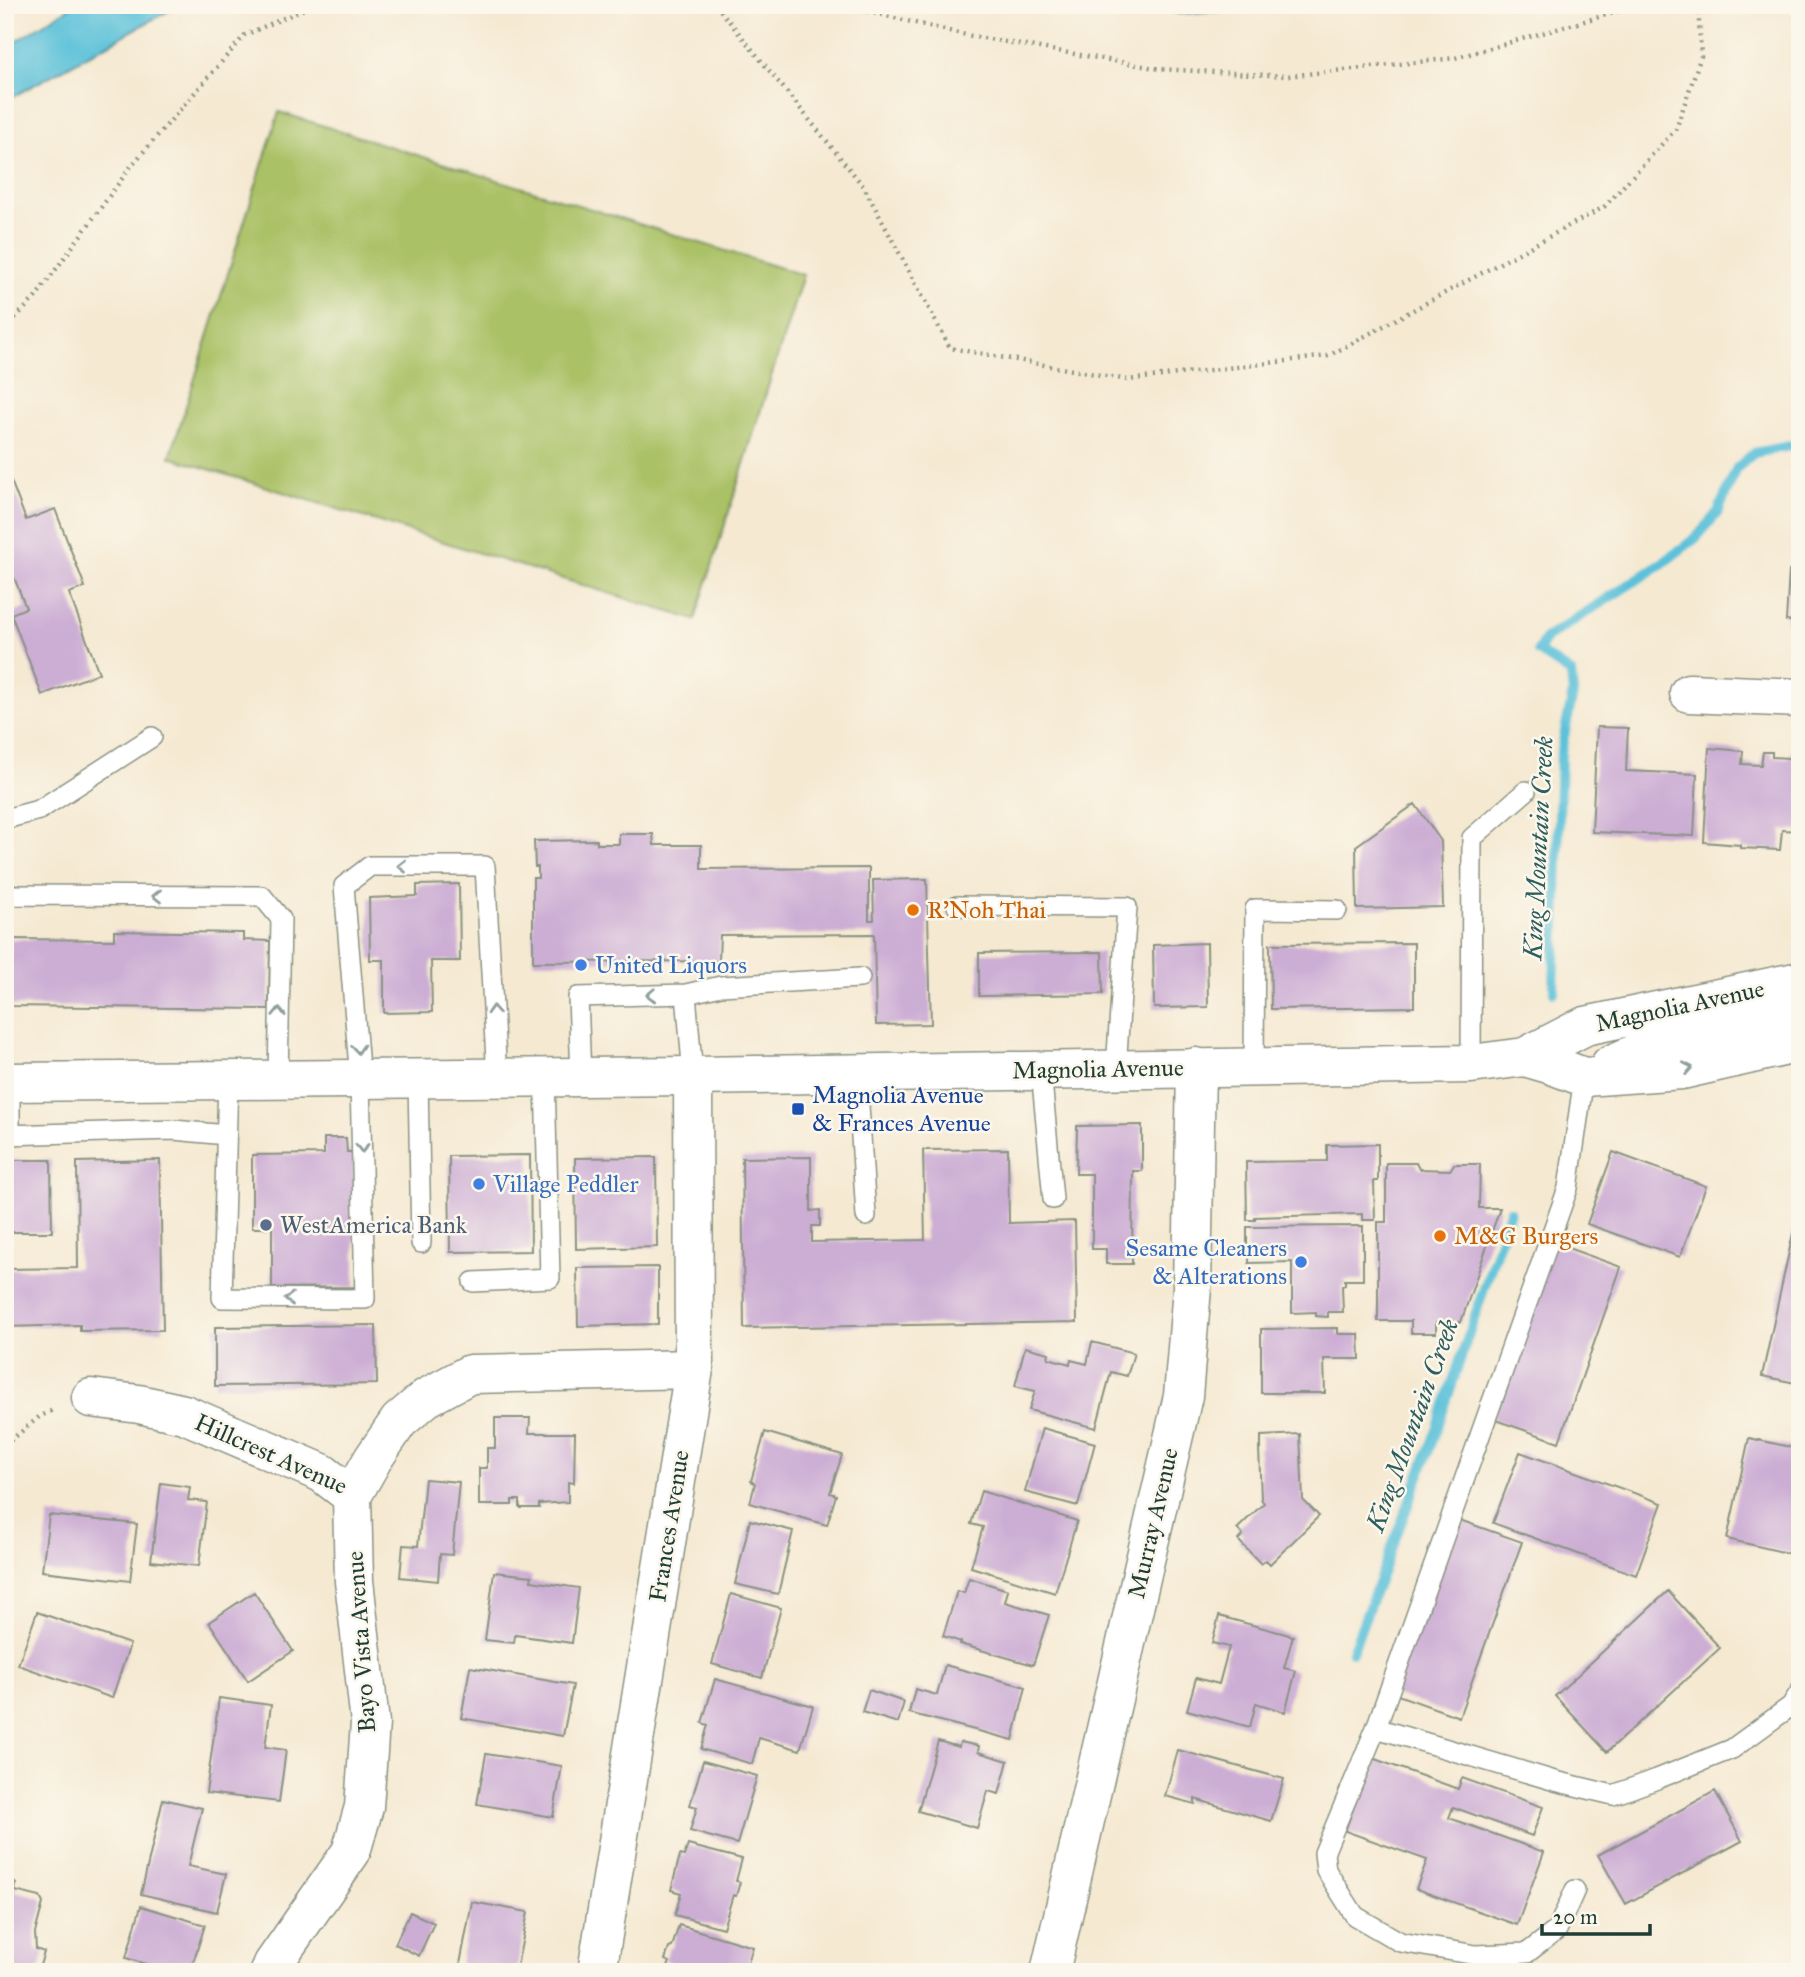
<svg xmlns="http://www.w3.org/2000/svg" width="1805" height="1977" font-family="'IM FELL Great Primer',serif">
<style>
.green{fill:#aac166;stroke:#647f4d;stroke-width:2}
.water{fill:#5bc1d9;stroke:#3d7f86;stroke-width:2}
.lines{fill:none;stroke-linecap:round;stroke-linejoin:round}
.stream{stroke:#5bc1d9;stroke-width:10}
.building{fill:#ccadd4}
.service-casing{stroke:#8a9383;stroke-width:22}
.minor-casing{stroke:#8a9383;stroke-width:41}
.secondary-casing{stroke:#8a9383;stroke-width:41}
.path{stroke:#8a9383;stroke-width:4.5;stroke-dasharray:2 5;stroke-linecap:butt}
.service{stroke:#fff;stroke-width:19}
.minor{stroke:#fff;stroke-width:38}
.secondary{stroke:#fff;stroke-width:38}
.oneway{stroke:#8f9e9a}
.food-dot{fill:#e8710a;stroke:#fbf7ec;stroke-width:2.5}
.shop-dot{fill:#3f7fe0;stroke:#fbf7ec;stroke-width:2.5}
.transit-dot{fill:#1a4fb4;stroke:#fbf7ec;stroke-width:2.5}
.service-dot{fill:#5c6f8a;stroke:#fbf7ec;stroke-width:2.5}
.labels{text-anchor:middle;stroke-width:5;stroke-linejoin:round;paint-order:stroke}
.food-label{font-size:24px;fill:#c56008;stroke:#fbf7ec;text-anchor:start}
.shop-label{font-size:24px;fill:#366cbe;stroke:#fbf7ec;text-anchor:start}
.street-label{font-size:24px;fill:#1f3d34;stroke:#fbf7ec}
.transit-label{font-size:24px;fill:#164399;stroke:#fbf7ec;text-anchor:start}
.service-label{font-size:24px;fill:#4e5e75;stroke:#fbf7ec;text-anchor:start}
.water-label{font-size:26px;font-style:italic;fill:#2e5e5d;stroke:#fbf7ec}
</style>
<rect width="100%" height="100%" fill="#fbf7ec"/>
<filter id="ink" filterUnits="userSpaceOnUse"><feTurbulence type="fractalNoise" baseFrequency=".0143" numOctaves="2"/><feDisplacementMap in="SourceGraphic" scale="14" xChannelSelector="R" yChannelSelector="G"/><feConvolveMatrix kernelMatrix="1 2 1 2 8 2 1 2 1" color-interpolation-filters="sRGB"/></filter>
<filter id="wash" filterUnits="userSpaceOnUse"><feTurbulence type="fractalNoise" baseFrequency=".00686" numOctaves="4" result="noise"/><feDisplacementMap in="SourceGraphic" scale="28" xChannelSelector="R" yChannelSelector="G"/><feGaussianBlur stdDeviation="1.57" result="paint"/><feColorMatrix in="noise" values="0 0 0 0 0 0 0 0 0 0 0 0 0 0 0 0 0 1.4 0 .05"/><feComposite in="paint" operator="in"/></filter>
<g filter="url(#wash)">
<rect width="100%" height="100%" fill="#f5e9d2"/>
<!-- green -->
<path class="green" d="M279 112 803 275 695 620 170 457Z"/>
<!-- water -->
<path class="water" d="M74 5H179L5 101V48Z
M1147 5H1304L1180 14Z"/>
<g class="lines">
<!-- stream -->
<path class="stream" d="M1554 992 1561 751 1573 693 1571 673 1538 651 1546 638 1663 563 1697 537 1718 512 1737 468 1754 453 1800 444
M1352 1652 1437 1429 1510 1211"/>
</g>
<g id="blocks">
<!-- building -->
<path class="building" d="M5 465 26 520 55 509 85 587 69 593 99 673 42 695 11 614 26 608 5 554Z
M1789 571 1800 572V622L1786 621Z
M1597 727 1628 728 1626 771 1697 774 1694 836 1592 832Z
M1709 748 1743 751 1742 764 1761 765 1763 752H1772V757L1789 758 1790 754H1800V831L1782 830 1780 850 1740 848V845L1704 842Z
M1415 804 1441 841 1443 907 1357 909 1356 846Z
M619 834H653L654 845H701V869L869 868V920H874L873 880 927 879 931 1024 876 1025 874 934 720 935 719 961 533 962V878H538V867H535L534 841 597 840V844H619Z
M459 884 460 961H431L432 1012 384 1013V960H370L369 898 417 896V885Z
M114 931 243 933V940L270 941 269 1009 10 1006 11 939 114 940Z
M1207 943 1208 1007 1154 1008 1153 945Z
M1414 943V1007L1271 1009 1270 944Z
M1102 952 1103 994 979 996V953Z
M1142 1125V1171H1133L1132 1264H1106V1249H1092V1174H1076L1077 1126Z
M324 1138H346L347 1152H354L355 1287 272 1288V1228H252V1155L324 1154Z
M1378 1144V1181H1374L1375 1220H1362V1214L1255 1217V1220H1247L1246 1162 1327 1161V1145Z
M1008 1149 1009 1223 1075 1221 1077 1322 744 1328 742 1158 811 1157V1211L820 1210V1226H812V1242L925 1240 923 1150Z
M1613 1152 1706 1186 1680 1257 1587 1224Z
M530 1155 531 1251 450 1252 449 1156Z
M656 1157 657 1247 576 1249 575 1158Z
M5 1160H51L52 1232H5Z
M160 1160 163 1330 80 1331V1325L5 1327V1269L78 1268 77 1162Z
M1386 1163H1416L1419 1169 1450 1170 1454 1164H1480L1479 1208H1500L1461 1322H1436V1333H1411V1321H1378V1222H1386Z
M1363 1226V1280H1345V1285L1342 1286 1343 1312H1328V1317L1316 1316V1312L1292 1313V1262L1249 1263V1257L1247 1256V1227Z
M1794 1229 1800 1230V1384L1762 1376Z
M1554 1243 1621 1267 1559 1442 1492 1419Z
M658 1267V1324L578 1326 577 1268Z
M376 1325 377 1384 215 1386V1327Z
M1338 1328V1334H1359L1360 1359H1324L1325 1393H1261V1329Z
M1092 1342 1134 1353 1127 1376 1111 1372 1096 1428 1029 1410 1035 1391 1015 1386 1025 1347 1049 1353 1048 1358 1070 1364 1071 1360 1087 1364Z
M495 1418H530L529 1433H575L574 1483 568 1482V1502L539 1504V1508H520V1500H512V1505H479V1468H487V1448H495Z
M1042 1428 1095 1443 1078 1506 1025 1492Z
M765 1432 842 1455 830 1493 836 1495 827 1525 750 1503 755 1484 751 1481Z
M1300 1434 1303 1500 1319 1516 1270 1564 1266 1560 1261 1564 1238 1540 1243 1535 1237 1529 1264 1503 1261 1499 1259 1448 1261 1449V1436Z
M1749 1438 1800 1449V1556L1727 1539Z
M1520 1452 1662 1503 1636 1575 1493 1523Z
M425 1479 459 1482 452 1555 440 1554 438 1581 400 1577 403 1545 418 1546Z
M161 1483 190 1487 188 1500 207 1502 199 1566 151 1561Z
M981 1491 1077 1521 1055 1593 971 1567 983 1527 971 1524Z
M49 1515 137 1524 130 1581 42 1571Z
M1454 1518 1522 1542 1459 1717 1392 1693Z
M750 1520 793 1531 778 1594 735 1584Z
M494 1572 532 1576 531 1581 579 1588 572 1643 515 1635 514 1643 485 1640Z
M969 1578 1008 1590 1005 1602 1049 1615 1033 1665 960 1644 961 1642 943 1636 957 1591 964 1593Z
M1668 1591 1720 1648 1607 1752 1555 1696Z
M254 1592 293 1651 248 1681 209 1622Z
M731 1594 781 1608 762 1678 712 1664Z
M37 1612 130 1644 112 1698 18 1665Z
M1219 1616 1293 1636 1284 1668 1296 1671 1285 1712 1256 1703 1250 1727 1187 1710 1196 1678 1219 1684 1229 1647 1212 1643Z
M945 1665 1026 1687 1013 1740 909 1713 915 1689 937 1695Z
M470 1667 573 1685 563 1736 461 1718Z
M715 1679 813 1706 800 1750 759 1738 752 1764 701 1749 708 1725 702 1723Z
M869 1690 904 1702 898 1723 862 1712Z
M219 1698 271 1705 265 1747 286 1750 279 1802 206 1793Z
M938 1741 959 1747 960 1742 979 1746 978 1752 1008 1761 999 1794 988 1791 977 1828 918 1811Z
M1178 1750 1284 1779 1271 1821 1195 1799V1804L1165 1796Z
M486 1754 562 1766 553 1817 477 1804Z
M1372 1758 1458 1789 1462 1778 1543 1807 1532 1836 1453 1807 1449 1818 1544 1852 1517 1925 1416 1889 1427 1860 1345 1831Z
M703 1761 757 1776 737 1844 690 1831 697 1807 690 1805Z
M1715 1791 1742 1841 1626 1904 1598 1855Z
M163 1799 202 1808 188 1866 226 1874 217 1912 141 1894Z
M688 1845 742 1859 736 1881 740 1882 736 1896 733 1895 723 1928 675 1915 681 1893 671 1890 680 1855 684 1856Z
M5 1875 16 1884 15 1891 40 1897 43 1903 35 1933 36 1949 44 1952 38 1972H5Z
M472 1902 528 1912 516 1972H502L460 1964Z
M141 1906 205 1925 190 1972H172L126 1958Z
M410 1912 434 1923 419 1956 395 1944Z
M679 1925 753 1947 745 1972H673L674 1969 668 1967 670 1962 665 1960 669 1948 672 1947Z"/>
</g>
</g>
<g filter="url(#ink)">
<use href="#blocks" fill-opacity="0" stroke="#8a9383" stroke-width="2"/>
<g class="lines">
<!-- service casing -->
<g class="service-casing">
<path id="service" d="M5 819 39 810 152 737
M5 902 12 895 262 896 281 919 278 1080
M957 906 1127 907 1116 1069
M686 994 721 986 860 978
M1471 1064 1472 838 1526 791
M1254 1066 1255 909 1337 910
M1041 1070 1053 1199
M857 1073 866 1216
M581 1077 578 997 686 994 693 1076
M418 1079 421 1243
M228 1080 222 1298 365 1299 360 1080 344 886 370 866H485L497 1078
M10 1081V1134
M5 1135 174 1130 226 1135
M473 1282 550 1278 545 1077
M1376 1728 1555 1781 1613 1795 1657 1779 1732 1749 1791 1706 1800 1692
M1575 1890 1557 1930 1527 1953 1476 1955 1400 1942 1355 1916 1326 1870 1324 1853 1376 1728 1568 1188 1584 1077"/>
</g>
<!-- minor casing -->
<g class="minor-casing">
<path id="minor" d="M1689 693 1800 698
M91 1398 139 1404 184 1414 322 1473 352 1496
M352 1496 373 1459 399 1421 426 1398 470 1374 694 1369
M270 1972 273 1964 351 1852 364 1807 370 1723 354 1581 352 1496
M597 1972 694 1369 693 1076
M1050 1972 1183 1396 1192 1288 1196 1067"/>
</g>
<!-- secondary casing -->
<g class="secondary-casing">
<path id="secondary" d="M1525 1057 1585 1026 1800 981
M1610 1065 1653 1046 1776 1012 1798 1002
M5 1082 693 1076 1471 1064 1525 1057 1549 1064 1584 1077 1682 1070 1800 1043"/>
</g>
<!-- path -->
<path class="path" d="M716 5 864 187 950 348 1128 380 1328 356 1604 207 1676 129 1701 56 1698 5
M840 5 966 35 1160 69 1287 76 1455 58 1641 5
M5 328 35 298 132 165 245 35 313 5
M5 1445 39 1417 55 1409"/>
<!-- service -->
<use href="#service" class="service"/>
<!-- minor -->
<use href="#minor" class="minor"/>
<!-- secondary -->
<use href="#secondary" class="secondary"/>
</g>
<!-- one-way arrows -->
<defs><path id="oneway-chevron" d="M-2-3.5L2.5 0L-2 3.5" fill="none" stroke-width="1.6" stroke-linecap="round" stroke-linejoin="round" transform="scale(1.75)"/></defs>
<g class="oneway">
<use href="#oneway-chevron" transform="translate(402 866) rotate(180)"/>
<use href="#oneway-chevron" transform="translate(157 896) rotate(-180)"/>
<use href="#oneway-chevron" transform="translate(651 995) rotate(178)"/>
<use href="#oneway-chevron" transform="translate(493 1010) rotate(-93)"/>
<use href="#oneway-chevron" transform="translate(279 1012) rotate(-89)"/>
<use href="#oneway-chevron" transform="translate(358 1049) rotate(85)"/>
<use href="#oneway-chevron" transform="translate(1688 1068) rotate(-11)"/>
<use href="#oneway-chevron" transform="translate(362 1148) rotate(89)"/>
<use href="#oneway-chevron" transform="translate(289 1299) rotate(-180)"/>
</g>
</g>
<!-- markers -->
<g class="food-dot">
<circle cx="913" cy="910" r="7"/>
<circle cx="1440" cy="1236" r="7"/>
</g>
<g class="shop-dot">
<circle cx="581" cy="965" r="7"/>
<circle cx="479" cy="1184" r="7"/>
<circle cx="1301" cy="1262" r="7"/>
</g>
<rect class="transit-dot" x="791" y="1102" width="14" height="14" rx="3.5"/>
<circle class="service-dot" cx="266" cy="1225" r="7"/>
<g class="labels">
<!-- food labels -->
<g class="food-label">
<text x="927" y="918">R'Noh Thai</text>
<text x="1454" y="1244">M&amp;G Burgers</text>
</g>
<!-- shop labels -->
<g class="shop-label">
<text x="595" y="973">United Liquors</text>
<text x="493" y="1192">Village Peddler</text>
<text x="1287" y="1256" text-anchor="end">Sesame Cleaners<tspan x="1287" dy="28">&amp; Alterations</tspan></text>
</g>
<!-- street labels -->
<g class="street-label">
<text transform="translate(1680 1006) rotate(-12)" y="8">Magnolia Avenue</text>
<text transform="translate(1098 1069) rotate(-1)" y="8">Magnolia Avenue</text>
<text transform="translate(271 1454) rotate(24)" y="8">Hillcrest Avenue</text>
<text transform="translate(1153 1523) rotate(-77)" y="8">Murray Avenue</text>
<text transform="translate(669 1526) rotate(-81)" y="8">Frances Avenue</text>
<text transform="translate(361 1642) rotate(-94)" y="8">Bayo Vista Avenue</text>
</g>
<!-- transit labels -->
<g class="transit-label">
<text x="812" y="1103">Magnolia Avenue<tspan x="812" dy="28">&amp; Frances Avenue</tspan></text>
</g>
<!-- service labels -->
<g class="service-label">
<text x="280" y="1233">WestAmerica Bank</text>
</g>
<!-- water labels -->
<g class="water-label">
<text transform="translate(1538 848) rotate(-87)" y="9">King Mountain Creek</text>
<text transform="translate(1412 1425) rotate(-70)" y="9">King Mountain Creek</text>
</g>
</g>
<!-- margin -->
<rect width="1805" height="1977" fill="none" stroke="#fbf7ec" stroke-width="28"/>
<!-- scale -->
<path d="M1542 1924v10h108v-10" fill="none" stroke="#1f3d34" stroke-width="3.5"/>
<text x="1553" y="1924" font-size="21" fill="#1f3d34" stroke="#fbf7ec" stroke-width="5" paint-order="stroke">20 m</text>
</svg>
